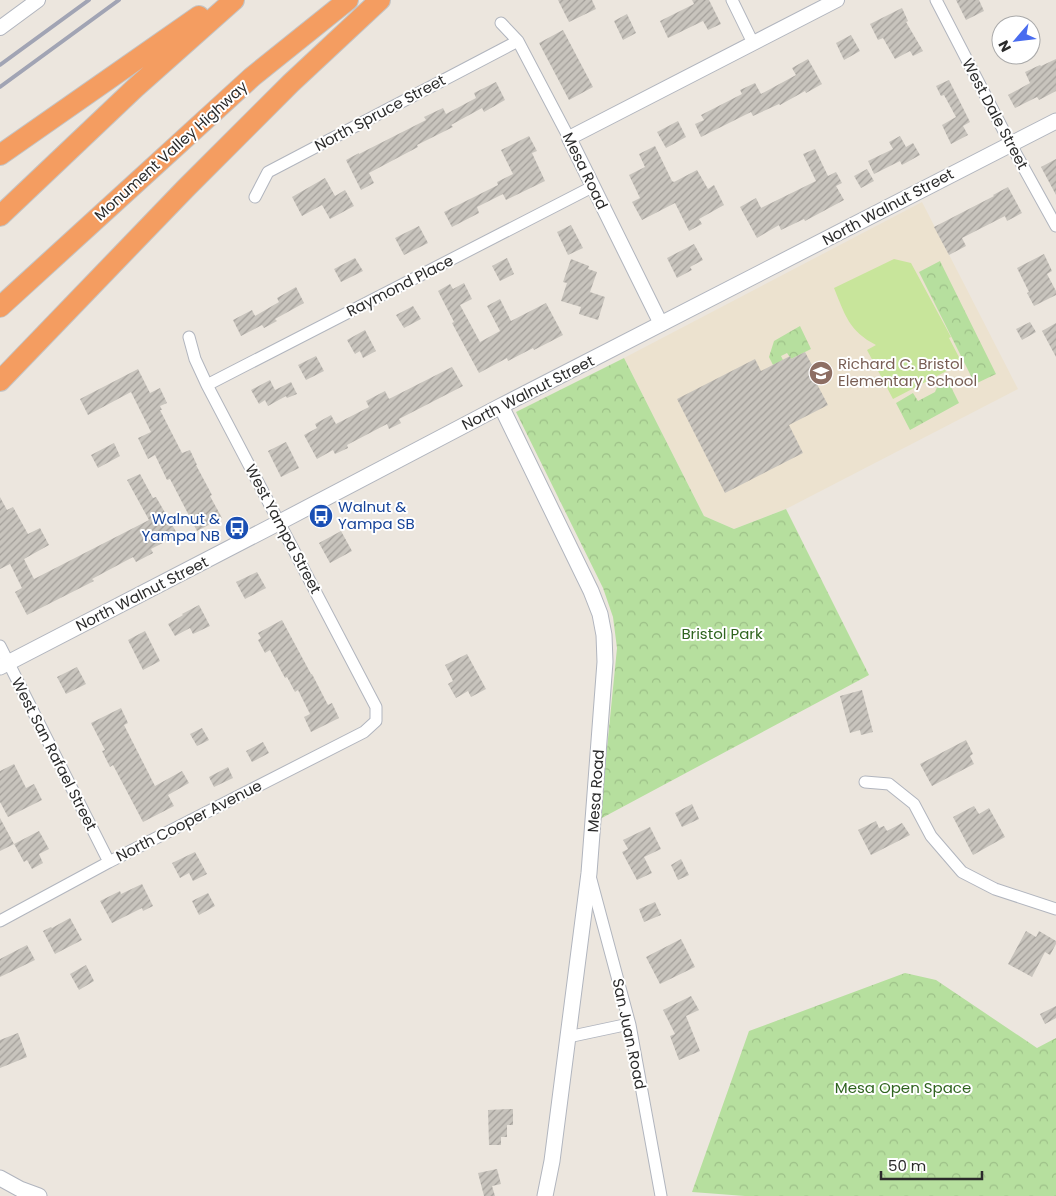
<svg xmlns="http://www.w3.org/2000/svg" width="1056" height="1196" font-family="Poppins,sans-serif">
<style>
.education{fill:#ece2cf}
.park{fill:url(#park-crowns)}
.pitch{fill:#c8e59b}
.building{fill:url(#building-hatch)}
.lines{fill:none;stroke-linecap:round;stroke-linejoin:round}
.minor-casing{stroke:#b1b5be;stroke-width:13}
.tertiary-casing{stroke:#b1b5be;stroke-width:16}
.secondary-casing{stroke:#b1b5be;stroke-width:17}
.motorway-casing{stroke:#c4c4c4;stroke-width:22}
.minor{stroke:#fff;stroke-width:11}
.tertiary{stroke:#fff;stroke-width:14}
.secondary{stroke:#fff;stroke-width:15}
.motorway{stroke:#f49d61;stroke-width:20}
.rail{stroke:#a1a4b4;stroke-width:4}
.labels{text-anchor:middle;stroke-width:4;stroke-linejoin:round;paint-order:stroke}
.street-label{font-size:15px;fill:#2b2b2b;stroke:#fff}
.education-label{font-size:15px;fill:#785e54;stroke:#fff;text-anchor:start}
.transit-label{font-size:15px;fill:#164399;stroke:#fff;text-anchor:start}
.park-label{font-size:15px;fill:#2f641f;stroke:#fff}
</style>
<defs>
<pattern id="park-crowns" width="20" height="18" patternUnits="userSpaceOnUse" patternTransform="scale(1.25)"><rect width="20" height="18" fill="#b6df9e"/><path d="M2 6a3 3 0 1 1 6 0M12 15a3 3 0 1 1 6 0" fill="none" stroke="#9dc088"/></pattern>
<pattern id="building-hatch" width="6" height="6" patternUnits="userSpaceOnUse" patternTransform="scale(1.25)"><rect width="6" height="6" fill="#c8c4bd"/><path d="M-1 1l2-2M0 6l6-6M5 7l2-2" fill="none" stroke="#a39f9a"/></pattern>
</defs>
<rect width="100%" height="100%" fill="#ece6de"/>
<!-- education -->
<path class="education" d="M922 202 1018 389 786 509 734 529 704 516 624 358Z"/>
<!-- park -->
<path class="park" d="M940 261 996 374 975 384 919 272Z
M800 326 811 349 791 359 787 353 781 356 783 360 773 365 769 357 774 341Z
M624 358 704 516 734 529 786 509 869 675 600 819 617 648 613 617 603 588 516 412Z
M947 379 959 403 910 430 896 403 913 393 918 401 935 392 938 385Z
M905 973 936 980 1037 1048 1056 1038V1196H745L692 1192 749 1031Z"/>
<!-- pitch -->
<path class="pitch" d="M894 259 911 263 951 337 949 338 962 363 893 399 867 350 876 345C849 331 845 315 834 288Z"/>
<!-- building -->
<path class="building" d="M558 0H592L596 9 569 22Z
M692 0H709L721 24 708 30 703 21 668 38 660 21 694 4Z
M956 0H979L984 11 966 20Z
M902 8 908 21 906 22 923 51 913 56 910 51 895 59 883 38 878 40 870 24Z
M627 14 636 33 623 40 614 21Z
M563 30 593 87 569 100 539 43Z
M851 35 860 51 844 60 836 43Z
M808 59 822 84 806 93 805 91 780 105 779 104 753 116 751 112 701 137 695 124 704 120 701 115 742 94 740 90 755 83 761 94 796 75 792 68Z
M1056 59V91L1039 100 1037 97 1015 108 1008 95 1030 83 1025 72 1040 65 1041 66Z
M949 80 970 122 963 126 968 135 951 144 942 125 956 117 944 95 941 96 936 86Z
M496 82 505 100 484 112 482 108 451 125 453 127 417 145 418 147 369 173 374 183 361 190 346 160 359 153V154L426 120 424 117 443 108 446 114 476 98 474 93Z
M678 121 686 137 666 148 657 132Z
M529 136 537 151 532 153 545 181 506 200 503 194 477 207 479 213 452 227 444 212 498 185 497 182 513 174 501 150Z
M900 136 906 147 913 143 920 155 902 165 900 161 874 174 868 161 893 149 889 142Z
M655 146 672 181 674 182 697 170 708 189 714 185 724 205 699 219 702 224 689 231 675 203 642 220 632 202 640 198 629 175 645 167 639 154Z
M815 149 828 176 836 172 842 183 836 186 844 200 805 221 804 219 781 230 779 225 757 238 740 207 756 198 761 208 816 181 803 154Z
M1056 159V195L1041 167Z
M867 169 874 181 861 188 854 176Z
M325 178 335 196 345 190 354 206 330 219 322 205 302 216 292 197Z
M1008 187 1022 213 1007 221 1005 216 962 238 966 246 949 255 934 227 994 196 993 195Z
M571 225 583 248 568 255 557 232Z
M419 226 428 243 404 255 395 238Z
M694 244 703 260 690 267 692 270 677 278 667 258Z
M1044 254 1052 271 1047 274 1056 291V295L1034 306 1027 293 1029 292 1017 268Z
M355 258 363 271 341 282 334 269Z
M507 258 514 274 500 281 492 266Z
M571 259 589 266 588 269 597 272 590 292 605 297 598 320 579 314 581 307 561 301 567 283 563 282Z
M464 283 472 299 460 305 480 342 500 331 487 306 500 299 511 321 546 303 563 335 534 350 533 348 508 361 507 358 479 373 452 323 454 322 438 291 450 284 453 289Z
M296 287 304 303 275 319 277 321 264 328 262 325 241 336 233 320 252 310 255 316 279 302 277 298Z
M413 306 421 319 404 328 396 315Z
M1030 322 1036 332 1022 340 1016 329Z
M1056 323V357L1042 331Z
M365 330 376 351 363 358 360 351 355 354 347 340Z
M805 352 813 367 809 369 828 405 789 425 803 453 725 493 677 399 755 359 761 371 790 356 791 359Z
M316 356 324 371 306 380 298 365Z
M452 367 463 386 399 419 401 423 389 429 387 424 347 445 348 448 335 454 333 450 317 459 304 435 317 428 315 424 331 415 336 424 369 407 366 401 385 391 389 399Z
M138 369 150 393 160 388 167 403 160 406 162 410H160L182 453 190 450 197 465H196L212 495 210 496 222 518 197 531 170 479 167 480 155 455 148 459 138 438 151 432 131 392 88 415 80 399Z
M270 380 275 390 291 382 297 394 287 398 286 396 268 406 265 400 259 404 251 390Z
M286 442 299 468 281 477 268 451Z
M114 443 120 456 98 468 91 455Z
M140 474 153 498 156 497 178 535 151 549 153 553 136 562 133 557 92 579 94 581 27 615 15 592 22 588 10 564 0 569V497L7 510 13 507 28 534 40 528 49 545 24 559 34 579 149 520 127 480Z
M341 531 352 551 330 563 319 543Z
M257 572 266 588 245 599 236 582Z
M199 605 210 626 193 634 190 628 175 636 168 624 183 615 182 614Z
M282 620 311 674H312L328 705 332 703 339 718 311 732 304 717 310 714 298 690 295 692 287 677 285 678 270 650 265 653 258 640 261 638 258 633Z
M145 631 160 661 143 670 128 640Z
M467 654 486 689 471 697 468 691 456 698 448 684 453 681 445 665Z
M77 667 86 684 66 694 57 677Z
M862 690 873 732 861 735 860 730 850 733 840 696Z
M121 708 128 723 124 725 155 786 182 771 189 783 168 795 174 806 143 822 113 765 110 767 102 751 105 750 91 723Z
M202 728 209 740 197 746 190 734Z
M966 740 973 754 970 756 974 764 932 786 920 764Z
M263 742 269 753 252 762 246 751Z
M14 764 26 788 34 784 42 800 8 817 0 802V771Z
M228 767 233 778 214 787 209 777Z
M692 804 699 819 682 827 675 813Z
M974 806 979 814 989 808 1005 837 973 855 953 817Z
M0 818 14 844 0 851Z
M876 821 879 828 884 826 887 831 902 823 910 835 871 855 858 830Z
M650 827 661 849 644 857 652 873 637 880 622 852 628 849 623 840Z
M39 831 49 849 39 854 43 863 32 869 27 860 24 862 14 844Z
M195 852 207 874 193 881 189 873 180 878 172 863Z
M681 859 689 875 678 880 671 865Z
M142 884 153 906 143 911 142 908 112 923 100 901 120 891 121 894Z
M208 893 215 906 199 915 192 901Z
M655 902 661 915 644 922 639 909Z
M70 918 82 940 55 954 43 931 51 927 52 928Z
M1026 931 1036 937 1039 931 1056 941V944L1050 955 1045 952 1032 977 1008 964Z
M681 939 695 967 660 984 646 957Z
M27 945 35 960 0 977V959Z
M86 965 94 981 79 990 70 974Z
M691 996 699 1010 686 1016 700 1051 679 1060 670 1036 675 1034 663 1010Z
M1056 1006V1018L1045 1024 1040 1014Z
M18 1033 27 1057 0 1068V1040Z
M513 1109V1125H507V1137H501V1145H489L488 1110Z
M497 1169 501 1184 492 1186 495 1196H484L478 1173Z"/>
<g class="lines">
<!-- minor casing -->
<g class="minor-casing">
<path id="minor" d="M732 0 753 43
M936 0 1010 143 1056 226
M501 23 518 41 569 138
M255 197 268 172 518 41
M207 385 592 187
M0 646 109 862
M865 782 889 784 914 804 931 836 962 872 995 889 1056 909
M590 876 630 1025 661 1196
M0 921 109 862 364 732 376 721V707L207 385 195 359 189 337
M568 1037 629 1024"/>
</g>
<!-- tertiary casing -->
<g class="tertiary-casing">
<path id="tertiary" d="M0 28 38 0
M661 324 569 138 837 0"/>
</g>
<!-- secondary casing -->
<g class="secondary-casing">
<path id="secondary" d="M501 406 591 591 600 614 604 635 605 662 589 873 552 1161 545 1196
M0 667 280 522 501 406 1056 121
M0 1178 20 1189 39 1196"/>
</g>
<!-- motorway casing -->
<g class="motorway-casing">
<path id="motorway" d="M0 155 199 16
M0 216 135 88 234 0
M0 307 252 77 348 0
M0 381 186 188 291 83 380 0"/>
</g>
<!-- minor -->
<use href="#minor" class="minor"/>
<!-- tertiary -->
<use href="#tertiary" class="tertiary"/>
<!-- secondary -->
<use href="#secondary" class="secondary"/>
<!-- motorway -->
<use href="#motorway" class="motorway"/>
<!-- rail -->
<path class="rail" d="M0 65 89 0
M0 87 119 0"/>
</g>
<!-- icons -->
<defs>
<g id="school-disc" transform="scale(1.25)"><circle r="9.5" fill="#8d6e63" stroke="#fff"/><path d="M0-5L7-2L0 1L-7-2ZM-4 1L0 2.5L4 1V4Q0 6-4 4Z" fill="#fff"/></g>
<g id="bus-disc" transform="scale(1.25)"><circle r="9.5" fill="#1a4fb4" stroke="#fff"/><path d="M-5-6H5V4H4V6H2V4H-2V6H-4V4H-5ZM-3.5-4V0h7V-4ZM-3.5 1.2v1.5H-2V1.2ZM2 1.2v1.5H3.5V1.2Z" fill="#fff"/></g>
</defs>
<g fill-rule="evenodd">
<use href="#school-disc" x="821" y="373"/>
<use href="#bus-disc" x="321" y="516"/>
<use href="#bus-disc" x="237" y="528"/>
</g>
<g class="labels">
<!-- street labels -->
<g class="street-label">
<text transform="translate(380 113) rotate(-28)" y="5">North Spruce Street</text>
<text transform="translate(995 114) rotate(62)" y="5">West Dale Street</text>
<text transform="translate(171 151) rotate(-42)" y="5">Monument Valley Highway</text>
<text transform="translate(585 171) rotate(64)" y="5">Mesa Road</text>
<text transform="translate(888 207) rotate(-28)" y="5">North Walnut Street</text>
<text transform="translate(400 286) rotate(-27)" y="5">Raymond Place</text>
<text transform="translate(528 393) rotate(-27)" y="5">North Walnut Street</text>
<text transform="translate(283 529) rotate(62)" y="5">West Yampa Street</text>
<text transform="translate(142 594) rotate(-27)" y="5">North Walnut Street</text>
<text transform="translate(54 754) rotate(63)" y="5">West San Rafael Street</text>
<text transform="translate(596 791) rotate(-86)" y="5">Mesa Road</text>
<text transform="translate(189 821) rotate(-27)" y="5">North Cooper Avenue</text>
<text transform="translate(629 1034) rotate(78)" y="5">San Juan Road</text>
</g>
<!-- education labels -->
<g class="education-label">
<text x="838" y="369">Richard C. Bristol<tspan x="838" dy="17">Elementary School</tspan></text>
</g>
<!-- transit labels -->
<g class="transit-label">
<text x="338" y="512">Walnut &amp;<tspan x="338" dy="17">Yampa SB</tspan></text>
<text x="220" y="524" text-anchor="end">Walnut &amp;<tspan x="220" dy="17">Yampa NB</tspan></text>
</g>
<!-- park labels -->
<g class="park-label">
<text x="722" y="639">Bristol Park</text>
<text x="903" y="1093">Mesa Open Space</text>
</g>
</g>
<!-- north arrow -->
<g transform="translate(1016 40) rotate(242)"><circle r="24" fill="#ffffff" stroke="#aaaaaa"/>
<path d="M0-4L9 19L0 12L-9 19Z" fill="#496cef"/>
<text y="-8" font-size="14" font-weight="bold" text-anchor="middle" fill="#2b2b2b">N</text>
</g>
<!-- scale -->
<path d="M881 1171v8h101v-8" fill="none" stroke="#2b2b2b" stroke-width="2.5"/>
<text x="888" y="1171" font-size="15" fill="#2b2b2b" stroke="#ffffff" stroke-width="4" paint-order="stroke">50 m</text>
</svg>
